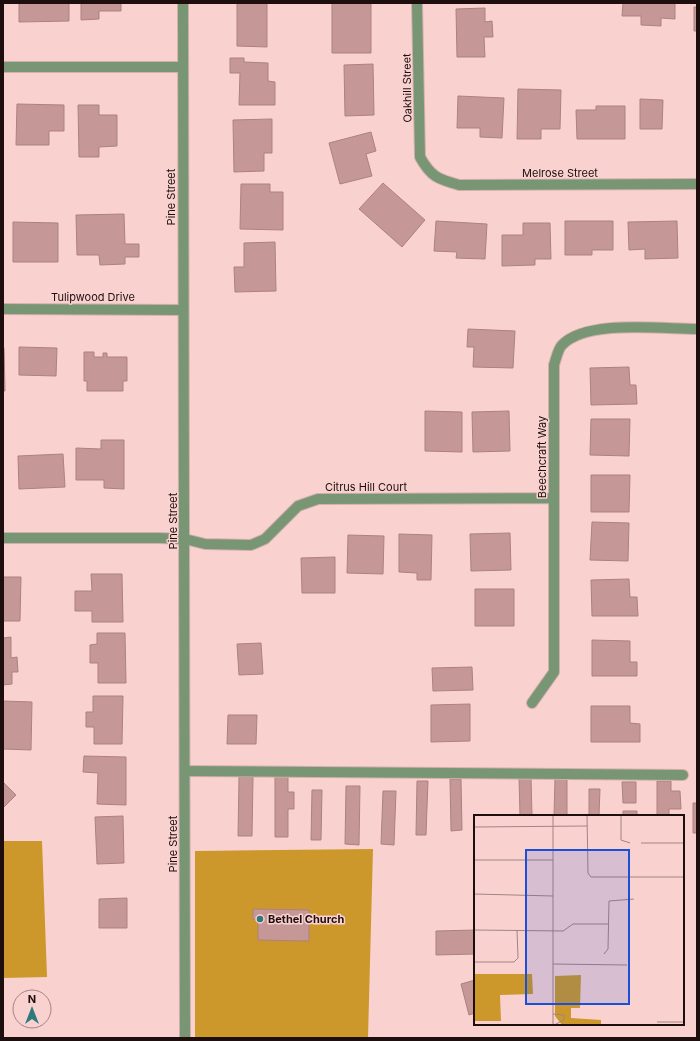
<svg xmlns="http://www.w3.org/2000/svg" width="700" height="1041" font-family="Inter,sans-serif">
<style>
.forest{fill:#cc982b}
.building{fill:#c59897;stroke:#ad8180}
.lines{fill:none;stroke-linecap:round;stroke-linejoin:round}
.service-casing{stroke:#d2afad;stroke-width:12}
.minor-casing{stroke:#d2afad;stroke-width:12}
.tertiary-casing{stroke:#d2afad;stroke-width:12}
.service{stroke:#799674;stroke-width:10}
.minor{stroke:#799674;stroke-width:10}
.tertiary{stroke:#799674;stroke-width:10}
.poi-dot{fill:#2f787c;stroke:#f9d2d0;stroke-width:1.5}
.labels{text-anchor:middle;stroke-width:3;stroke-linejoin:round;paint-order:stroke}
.street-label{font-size:11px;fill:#1e0e0e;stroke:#f9d2d0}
.poi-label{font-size:11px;font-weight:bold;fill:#1e0e0e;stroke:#f9d2d0;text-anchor:start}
.inset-road{fill:none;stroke:#a18482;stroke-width:1}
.view{fill:#1d4ed8;fill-opacity:0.15;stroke:#1d4ed8;stroke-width:2}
.inset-edge{fill:none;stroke:#1e0e0e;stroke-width:2}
</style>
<rect width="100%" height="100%" fill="#f9d2d0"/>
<!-- forest -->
<path class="forest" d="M3 841H42L47 977 3 978Z
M373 849 368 1038H195V851Z"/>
<!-- building -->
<path class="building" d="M19 3H69V21L19 22Z
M81 3H121V11H99V19L81 20Z
M237 3H267V47L237 46Z
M332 3H371V53H332Z
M623 3H675V19L661 18V26L641 25V16H622Z
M694 7H697V31H694Z
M485 8V22L492 21 493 37H484L485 57H457L456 9Z
M230 58H244V62L268 63V81L275 82V105H239L240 73H230Z
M373 64 374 115 345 116 344 65Z
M518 89 561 90 560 129H541V139H517Z
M458 96 504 98 502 138 480 137V128H457Z
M640 99 663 100 662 129H640Z
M17 104 64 105V131H49V145H16Z
M78 105H99V115H117V146L99 147V157H79Z
M596 106H625V139H577L576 110H596Z
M272 119V153H264V171L234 172 233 120Z
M371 132 376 151 366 154 372 176 340 184 329 143Z
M383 183 425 220 402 247 359 209Z
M241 184H270V192H283V230L240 229Z
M124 214 125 244H139V257H125V264L100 265 99 255H77L76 215Z
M436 221 487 224 485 259 456 258 457 252 434 251Z
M565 221H613V250H592V255H565Z
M677 221 678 258 645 259V249L629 250 628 222Z
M13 222 58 223V262H13Z
M523 223H550L551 259H535V265L502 266V235H523Z
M275 242 276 291 235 292 234 267H244V243Z
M468 329 515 331 513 368 473 367 474 347H467Z
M19 347 57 348 56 376 19 375Z
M3 348H4L5 391H3Z
M84 352H94V357H103V353H107V357H127V381H123V391H87V381H84Z
M629 367 630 385H636L637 404 591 405 590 368Z
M425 411 462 412V452L425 451Z
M509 411 510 451 473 452 472 412Z
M591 419H630L629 456 590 455Z
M101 440H124V489L104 488V480H76V448L101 449Z
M63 454 65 487 19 489 18 456Z
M591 475H630L629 512H591Z
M592 522 629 523 628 561 590 560Z
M510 533 511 570 471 571 470 534Z
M399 534 432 535 431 580H417V573L399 572Z
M348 535 384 536 383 574 347 573Z
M335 557V593H302L301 558Z
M91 574H122L123 622H92V611H75V591H92Z
M3 577H21L20 621H3Z
M629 579 630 597H637L638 616H592L591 580Z
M475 589H514V626H475Z
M97 633H125L126 683H98V663H90V645L97 644Z
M11 637V658L17 657 18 672H12V684L3 685V638Z
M592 640 630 641V662H637V676H592Z
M261 643 263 674 239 675 237 644Z
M472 667 473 690 433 691 432 668Z
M93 696H123L122 744H94V727H86V712H93Z
M3 701 32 702 31 750 3 749Z
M470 704V741L431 742V705Z
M591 706H630V723L640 724V742H591Z
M228 715H257L256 744H227Z
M84 756 126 757V805L97 804 98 773 83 772Z
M239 777H253L252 836H238Z
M275 777H288V792H294V809H288V837H275Z
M519 777H531L532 816H520Z
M555 777 567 778V816H554Z
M450 779H461L462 830 451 831Z
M417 781H428L426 835H416Z
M657 781H671V791H680L681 809H669V816H657Z
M3 782 16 795 3 808Z
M622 782H636V803H623Z
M346 786H360L359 845 345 844Z
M589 789H600L599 816H589Z
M312 790H322L321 840H311Z
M383 791H396L394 845 381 844Z
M693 803H697V833H693Z
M623 811H637V816H623Z
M123 816 124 863 97 864 95 817Z
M127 898V928H99V899Z
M253 909 309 910V941L258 940V919H253Z
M475 930V954L436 955V931Z
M475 980V1013L469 1015 461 984Z"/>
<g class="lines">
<!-- service casing -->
<g class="service-casing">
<path id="service" d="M185 771 683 775"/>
</g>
<!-- minor casing -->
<g class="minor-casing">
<path id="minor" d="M417 3 420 157C431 177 438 179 459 185L697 184
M3 67H183
M3 309 183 310
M3 538H159L185 539 205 544 251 545 265 539 298 506 318 499 554 498
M532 703 554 672V365C556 359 558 349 562 345 587 319 662 329 697 329"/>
</g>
<!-- tertiary casing -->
<g class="tertiary-casing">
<path id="tertiary" d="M183 3 185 1038"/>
</g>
<!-- service -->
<use href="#service" class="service"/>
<!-- minor -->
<use href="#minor" class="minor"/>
<!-- tertiary -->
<use href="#tertiary" class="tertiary"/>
</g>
<!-- markers -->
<circle class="poi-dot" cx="260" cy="919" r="4"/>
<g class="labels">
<!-- street labels -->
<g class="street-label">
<text transform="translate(407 88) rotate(-91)" y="4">Oakhill Street</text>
<text x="560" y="177">Melrose Street</text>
<text transform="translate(171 197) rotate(-90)" y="4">Pine Street</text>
<text x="93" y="301">Tulipwood Drive</text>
<text transform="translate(542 457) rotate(-90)" y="4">Beechcraft Way</text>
<text x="366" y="491">Citrus Hill Court</text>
<text transform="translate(173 521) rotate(-90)" y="4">Pine Street</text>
<text transform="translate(173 844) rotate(-90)" y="4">Pine Street</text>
</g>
<!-- poi labels -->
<g class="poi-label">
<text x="268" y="923">Bethel Church</text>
</g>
</g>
<!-- overview -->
<g transform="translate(474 815)">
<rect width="210" height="210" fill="#f9d2d0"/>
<path d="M0 159H58L59 179 26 180 27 206H0ZM107 160 106 193H97V203L127 205V210H88L81 201V161Z" fill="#cc982b"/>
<path class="inset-road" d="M79 0V210M113 0 114 58 117 62H210M147 0V25L156 28M0 12 113 11M167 28H210M0 45H79M0 79 79 81M0 115 89 116 99 109H134M130 139 134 134 135 86 160 84M0 147H40L44 143 43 115M79 149 153 150M79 199 90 200V205L80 210M183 207H210"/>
<path class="view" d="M52 35H155V189H52Z"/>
<rect width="210" height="210" class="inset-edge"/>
</g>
<!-- border -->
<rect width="700" height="1041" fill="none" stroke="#1e0e0e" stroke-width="8"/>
<!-- north arrow -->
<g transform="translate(32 1009)"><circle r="19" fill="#f9d2d0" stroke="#a18482"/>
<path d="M0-3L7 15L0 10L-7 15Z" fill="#2f787c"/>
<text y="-6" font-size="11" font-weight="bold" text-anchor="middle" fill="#1e0e0e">N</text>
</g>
</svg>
